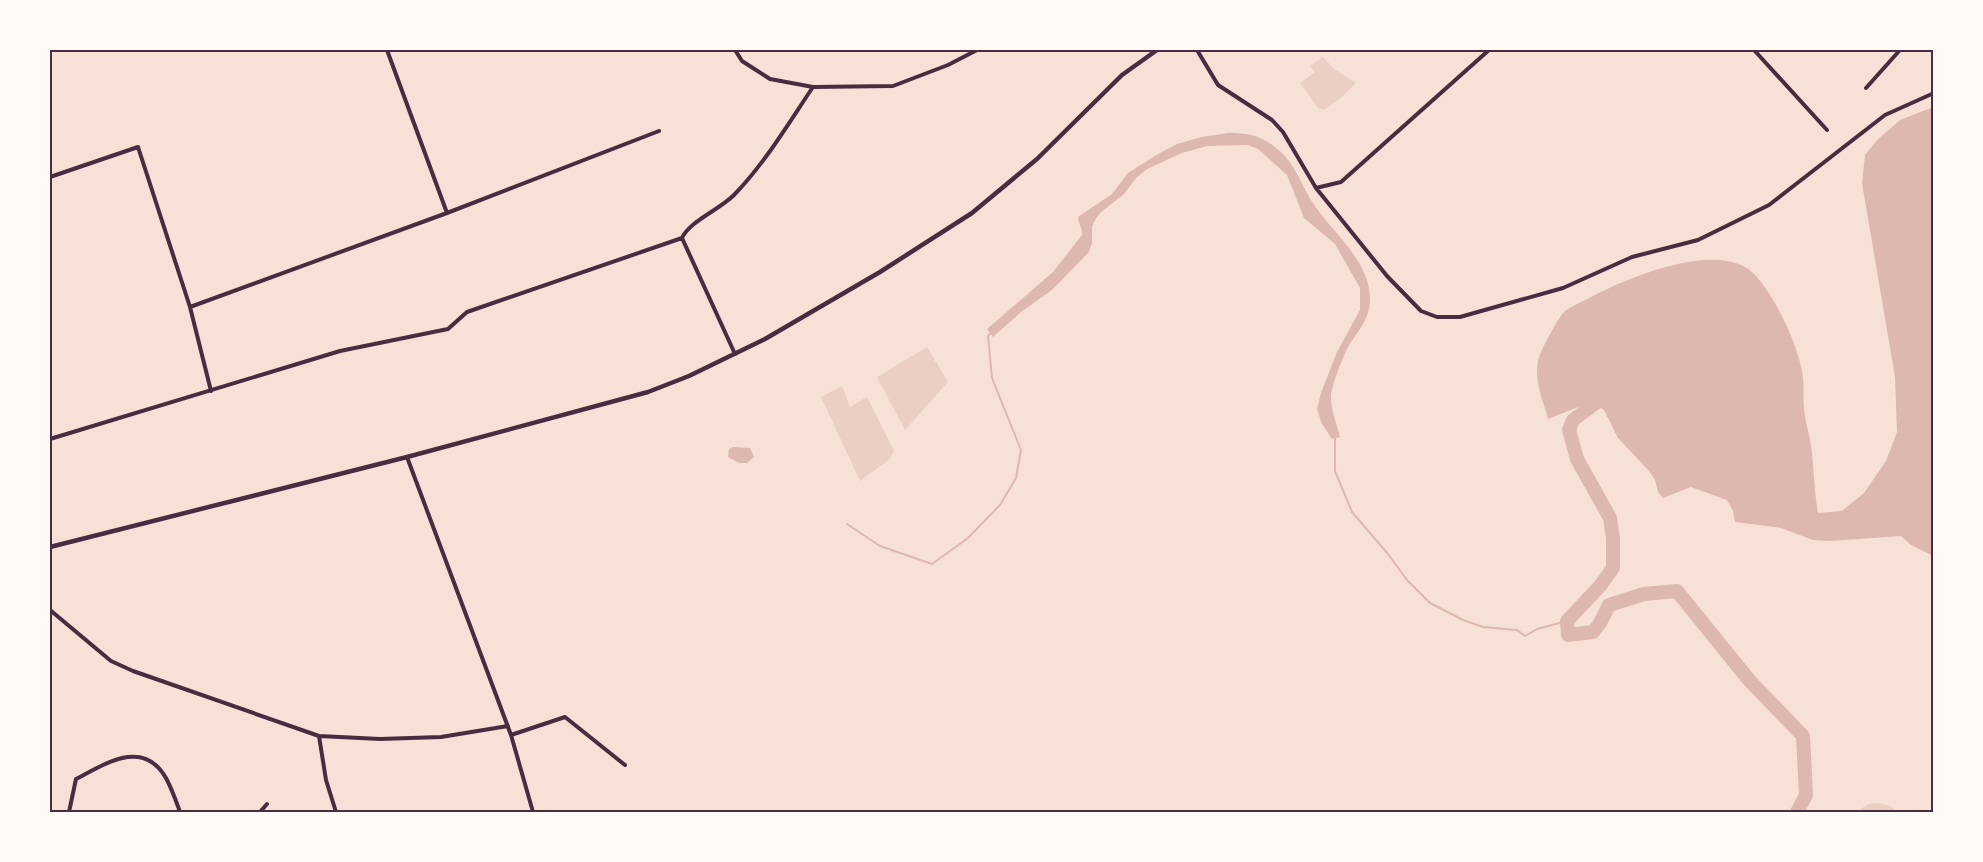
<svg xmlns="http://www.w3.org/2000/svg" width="1983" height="862" font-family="Literata,serif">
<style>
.green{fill:#ebcfc5}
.water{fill:#dcb8b0}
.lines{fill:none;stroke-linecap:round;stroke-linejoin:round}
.stream{stroke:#dcb8b0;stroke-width:2}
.river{stroke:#dcb8b0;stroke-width:14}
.minor{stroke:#4a2c40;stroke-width:4}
.tertiary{stroke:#4a2c40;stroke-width:4.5}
.neatline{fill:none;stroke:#4a2c40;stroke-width:2}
</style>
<rect width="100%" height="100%" fill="#f7e1d7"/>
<!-- green -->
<path class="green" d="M1323 57 1334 69 1356 83 1342 97 1324 110 1318 108 1300 83 1315 72 1310 66Z
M927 347 948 382 905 430 877 377Z
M842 386 850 407 867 397 894 451 889 460 860 481 821 397Z
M1870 803C1879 803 1891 803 1896 812H1856Z"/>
<!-- water -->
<path class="water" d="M1933 107V556L1911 545 1901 536 1830 541 1813 540 1781 528 1735 522 1733 511 1727 500 1691 487 1663 498 1658 492 1655 480 1649 471 1618 438 1604 410 1591 402 1548 419C1543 400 1534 381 1538 361 1540 351 1556 322 1563 313 1570 306 1582 302 1591 297 1627 278 1723 237 1756 276 1776 298 1800 348 1803 378 1804 388 1803 399 1804 409 1805 421 1809 433 1811 445 1814 468 1814 490 1818 513L1842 511 1864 493 1886 461 1897 432 1895 377 1862 183 1865 155 1877 140 1900 120Z
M1228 133C1247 133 1260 135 1275 147 1295 162 1300 183 1313 203 1332 233 1371 261 1370 300 1370 320 1356 333 1347 349 1342 360 1331 386 1331 397 1331 410 1337 425 1340 437L1332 439 1322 424 1317 409 1321 393 1337 352 1360 310V288L1335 244 1304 218 1287 175 1258 149 1248 145 1207 146 1182 153 1147 169 1136 178 1124 194 1100 213 1095 220 1092 227V243L1089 252 1052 290 1021 312 993 337 987 329 1053 272 1082 235C1083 228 1078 224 1078 217L1112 194 1128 173 1158 154 1177 144 1202 137Z
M733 447 750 448 754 457 747 463H739L728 457 729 449Z"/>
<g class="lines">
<!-- stream -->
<path class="stream" d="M1335 436V471L1352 512 1388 554 1407 580 1430 603 1463 620 1483 627 1517 630 1525 636 1537 629 1567 621
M847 524 880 546 932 564 968 538 1000 505 1016 478 1021 450 992 378 988 336 993 331"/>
<!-- river -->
<path class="river" d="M1610 397H1604L1573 420 1569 430 1577 459 1610 518 1613 538V568L1600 586 1567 621 1568 635 1593 632 1600 623 1609 605 1644 594 1677 591 1749 680 1803 736 1806 795 1797 812"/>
<!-- minor -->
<path class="minor" d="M387 50 447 213
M735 50 742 61 770 79 813 87 893 86 948 65 977 50
M1197 50 1218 85 1272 120 1283 132 1316 188 1387 276 1421 311 1437 317H1460L1563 288 1632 257 1698 240 1769 205 1885 115 1934 93
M1754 50 1827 130
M1866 88 1900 50
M50 177 138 147 190 307 211 391
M1316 188 1341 182 1489 50
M682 238 735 354
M190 307 447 213 659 131
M50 439 340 351 448 329 467 312 682 238C690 221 719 210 734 195 765 163 788 124 813 87
M407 457 511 735 533 812
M50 610 111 661 133 671 319 736 380 739 441 737 508 726
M511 735 565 717 625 765
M319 736 326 780 336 812
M69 812 76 779C105 764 143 738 166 778 172 789 176 801 180 812
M260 812 267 804"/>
<!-- tertiary -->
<path class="tertiary" d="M50 547 407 457 648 392 689 376 765 339 880 272 972 213 1037 159 1122 75 1157 50"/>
</g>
<!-- border -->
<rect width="1983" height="862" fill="none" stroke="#fffaf5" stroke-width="102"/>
<rect x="51" y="51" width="1881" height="760" class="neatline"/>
</svg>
